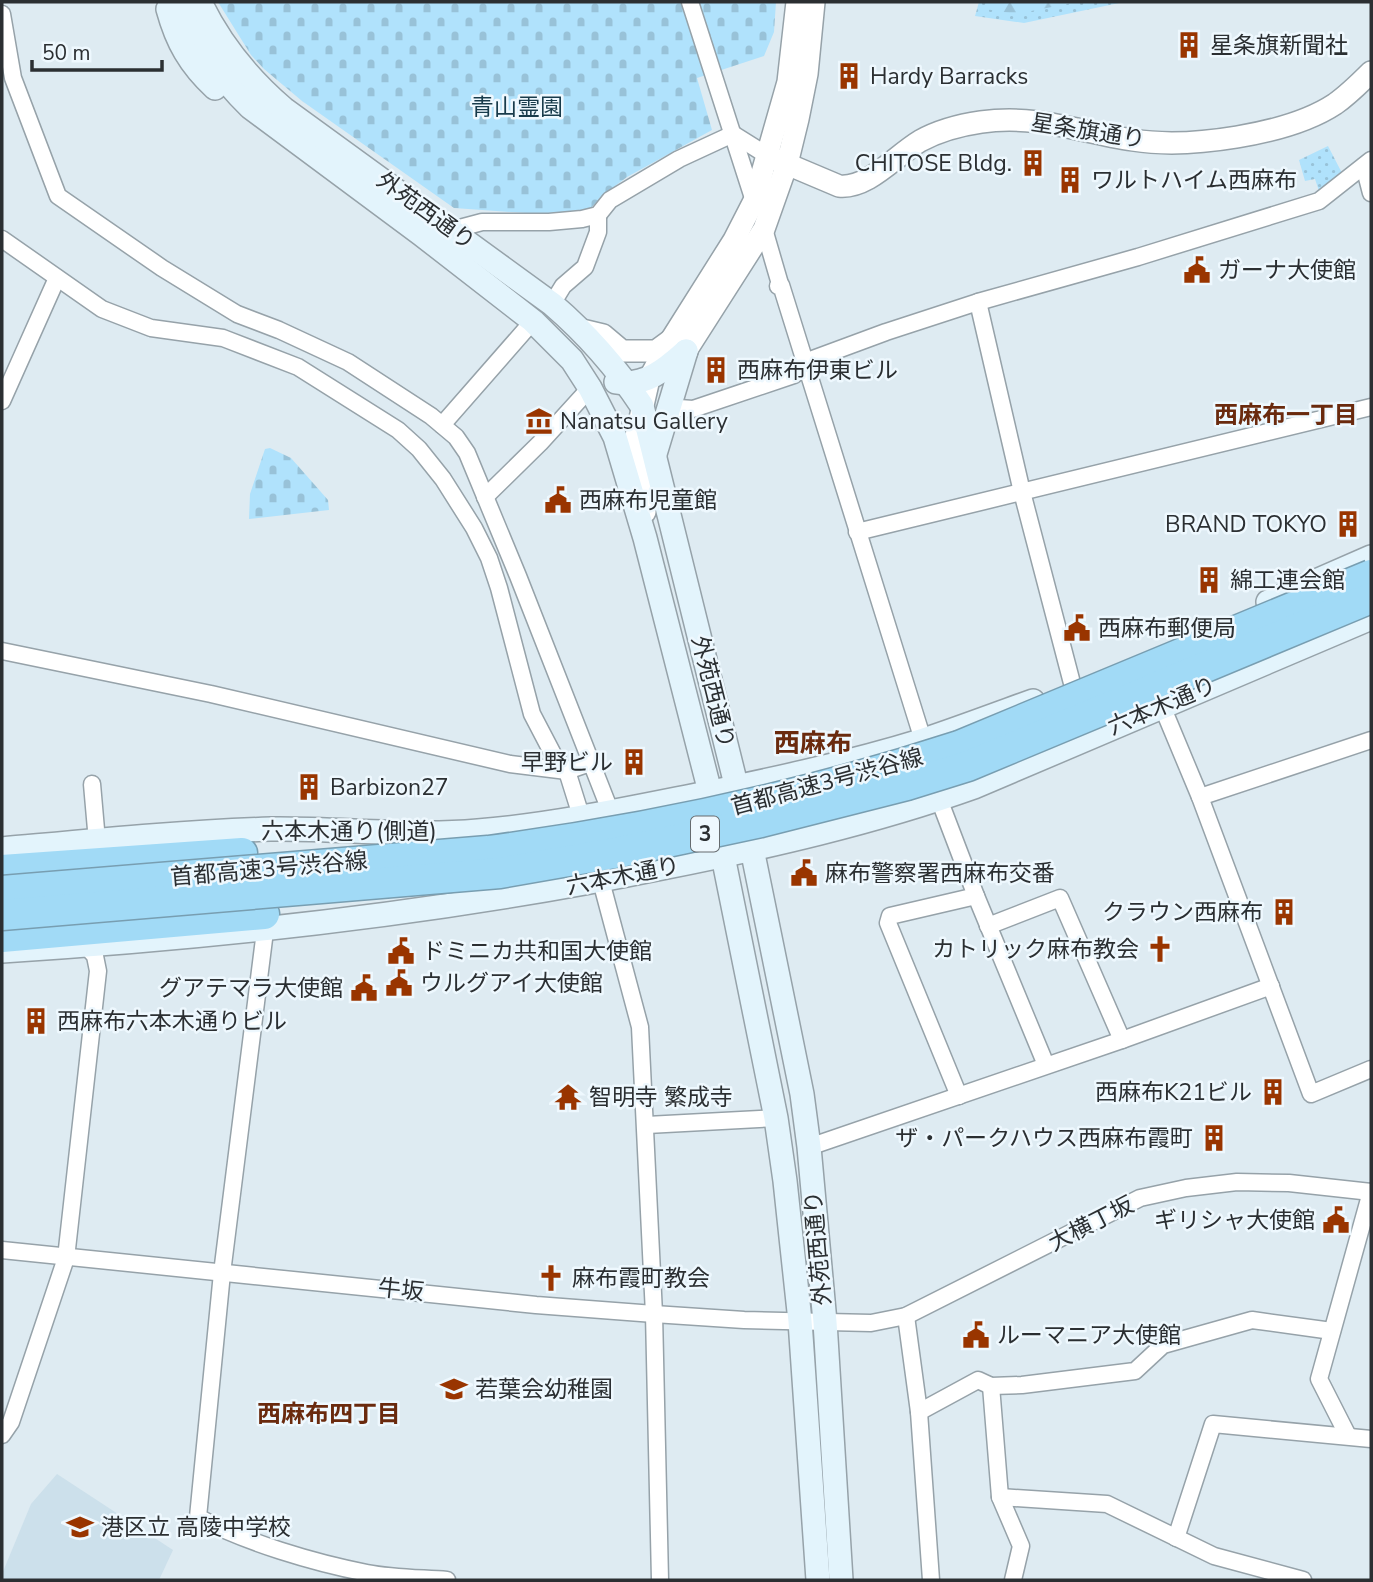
<svg xmlns="http://www.w3.org/2000/svg" width="1373" height="1582" font-family="'Nunito Sans','Noto Sans JP',sans-serif">
<defs>
<pattern id="grass-dots" width="8" height="8" patternUnits="userSpaceOnUse" patternTransform="scale(1.75)"><rect width="8" height="8" fill="#b0e2fc"/><path d="M2 2h.1M6 6h.1" fill="none" stroke="#98c2d8" stroke-width="1.8" stroke-linecap="round"/></pattern>
<pattern id="forest-firs" width="22" height="20" patternUnits="userSpaceOnUse" patternTransform="scale(1.75)"><rect width="22" height="20" fill="#b0e2fc"/><path d="M5 1l3.5 6h-7zM16 11l3.5 6h-7z" fill="#98c2d8"/></pattern>
<pattern id="cemetery-stones" width="16" height="16" patternUnits="userSpaceOnUse" patternTransform="scale(1.75)"><rect width="16" height="16" fill="#b0e2fc"/><path d="M2 7V4a2 2 0 0 1 4 0v3zM10 15v-3a2 2 0 0 1 4 0v3z" fill="#98c2d8"/></pattern>
</defs>
<rect width="100%" height="100%" fill="#deebf2"/>
<path fill="#cce0eb" d="M 57,1474 L 173,1550 L 159,1580 L 2,1580 L 2,1574 L 31,1504 Z"/>
<g fill="url(#grass-dots)">
<path d="M 979,2 L 1124,2 L 1024,23 L 975,16 Z"/>
<path d="M 1328,146 L 1342,173 L 1320,194 L 1315,179 L 1305,181 L 1299,160 Z"/>
</g>
<path fill="url(#forest-firs)" d="M 987,2 L 1077,2 L 1016,14 L 985,9 Z"/>
<g fill="url(#cemetery-stones)">
<path d="M 218,2 L 776,2 L 774,32 L 764,56 L 697,78 L 712,130 L 627,177 L 603,195 L 590,209 L 555,215 L 454,208 L 302,101 L 264,69 L 251,55 Z"/>
<path d="M 270,448 L 291,458 L 328,500 L 329,510 L 249,519 L 250,494 L 265,449 Z"/>
</g>
<g fill="none" stroke-linecap="round" stroke-linejoin="round">
<defs>
<g id="minor">
<path d="M 690,2 L 754,201"/>
<path d="M 2,14 L 13,78 L 58,196 L 162,268 L 237,314 L 279,330 L 348,362 L 431,416 L 456,437 L 467,453 L 518,576 L 611,813"/>
<path d="M 733,134 L 768,156"/>
<path d="M 1364,166 L 1371,193"/>
<path d="M 764,229 L 780,284 L 778,286 L 781,285 L 923,740"/>
<path d="M 452,230 L 482,222 L 549,222 L 582,219 L 598,215 L 610,200 L 679,159 L 733,134"/>
<path d="M 2,239 L 102,309 L 151,328 L 223,338 L 298,367 L 398,430 L 419,449 L 443,479 L 474,528 L 489,558 L 499,588 L 532,714 L 555,758 L 567,771 L 582,819"/>
<path d="M 978,302 L 1022,492 L 1073,687"/>
<path d="M 552,304 L 563,286 L 585,267 L 598,232 L 598,215"/>
<path d="M 2,401 L 57,278"/>
<path d="M 668,420 L 672,410 L 679,408 L 693,409 L 794,375 L 813,359 L 886,332 L 978,302 L 1138,257 L 1319,201 L 1371,160"/>
<path d="M 442,425 L 533,321"/>
<path d="M 485,497 L 540,443 L 590,388"/>
<path d="M 857,532 L 1371,407"/>
<path d="M 2,651 L 211,694 L 510,764 L 567,771 L 590,763"/>
<path d="M 1162,706 L 1200,797 L 1311,1094 L 1371,1069"/>
<path d="M 92,784 L 97,841"/>
<path d="M 1200,797 L 1371,740"/>
<path d="M 939,799 L 976,896 L 1046,1065"/>
<path d="M 601,881 L 640,1027 L 654,1314 L 660,1580"/>
<path d="M 988,926 L 1060,898 L 1122,1040"/>
<path d="M 265,931 L 222,1273 L 198,1517 C 244,1542 315,1563 367,1573 C 393,1578 421,1578 447,1580"/>
<path d="M 959,1096 L 888,923 L 890,916 L 976,896"/>
<path d="M 647,1125 L 776,1118"/>
<path d="M 809,1147 L 1122,1040 L 1271,986"/>
<path d="M 2,1250 L 536,1305 L 654,1314 L 744,1320 L 871,1323 L 906,1316 L 1140,1198 L 1186,1188 L 1237,1182 L 1289,1183 L 1371,1192"/>
<path d="M 906,1316 L 919,1412 L 931,1580"/>
<path d="M 991,1386 L 1000,1497 L 1021,1546 L 1013,1580"/>
<path d="M 919,1412 L 978,1380 L 991,1386 L 1022,1385 L 1135,1371 L 1163,1345 L 1252,1320 L 1332,1331"/>
<path d="M 2,1435 L 11,1422 L 66,1258 L 98,971 L 95,956 L 86,946"/>
<path d="M 1348,1436 L 1319,1379 L 1371,1192"/>
<path d="M 1000,1497 L 1107,1504 L 1214,1556 L 1303,1580"/>
<path d="M 1176,1538 L 1213,1424 L 1371,1439"/>
</g>
<g id="tertiary">
<path d="M 768,156 L 839,186 C 868,189 895,156 920,141 C 938,131 960,125 981,122 C 1037,114 1079,132 1133,140 C 1188,149 1288,135 1335,104 C 1348,95 1360,83 1371,72"/>
<path d="M 582,330 L 603,335 L 622,351 L 656,351 L 671,340"/>
<path d="M 686,351 L 764,229 L 787,164 L 798,119 L 807,74 L 814,2"/>
<path d="M 645,512 L 636,436 L 649,379 L 664,351 L 734,240 L 754,201 L 788,82 L 797,2"/>
</g>
<g id="secondary">
<path d="M 176,2 C 196,41 218,76 250,107 L 421,234 L 533,321 L 572,360 L 590,388 L 615,437 L 645,538 L 710,792 L 776,1118 L 785,1181 L 800,1321 L 818,1580"/>
<path d="M 200,2 C 220,44 249,79 284,109 L 552,304 C 587,334 616,367 642,406 L 752,849 L 802,1094 L 809,1147 L 825,1322 L 841,1580"/>
<path d="M 168,9 C 177,42 190,65 215,88"/>
<path d="M 616,382 C 645,387 666,369 686,351"/>
<path d="M 655,454 L 686,351"/>
<path d="M 1268,602 L 1371,557"/>
<path d="M 2,849 C 91,841 181,832 271,829 C 340,828 409,837 478,831 C 549,825 617,811 687,797 C 766,781 846,764 924,740 C 960,728 997,714 1033,701"/>
<path d="M 2,951 C 225,937 443,913 662,868 C 767,847 873,823 974,787 L 1371,618"/>
</g>
<g id="motorway">
<path d="M 2,870 L 242,853"/>
<path d="M 2,937 L 264,914"/>
</g>
</defs>
<use href="#minor" stroke="#96a2a9" stroke-width="19"/>
<use href="#tertiary" stroke="#96a2a9" stroke-width="24"/>
<use href="#secondary" stroke="#96a2a9" stroke-width="26"/>
<use href="#motorway" stroke="#789eb1" stroke-width="33"/>
<use href="#minor" stroke="#fff" stroke-width="16"/>
<use href="#tertiary" stroke="#fff" stroke-width="21"/>
<use href="#secondary" stroke="#e3f4fc" stroke-width="23"/>
<use href="#motorway" stroke="#a1daf6" stroke-width="30"/>
<defs>
<g id="motorway-bridge">
<path d="M 2,891 L 488,851 C 648,830 806,796 959,746 L 1371,575"/>
<path d="M 2,915 L 500,873 L 620,852 L 761,822 L 907,785 L 968,766 L 1371,598"/>
</g>
</defs>
<use href="#motorway-bridge" stroke="#789eb1" stroke-width="33" stroke-linecap="butt"/>
<use href="#motorway-bridge" stroke="#a1daf6" stroke-width="30"/>
</g>
<defs>
<symbol id="building-bare" viewBox="-9 -9 18 18"><path d="M-4-6H4V6H1V3H-1V6H-4ZM-2.5-4.3h1.7v1.8h-1.7ZM.8-4.3h1.7v1.8H.8ZM-2.5-1h1.7V.8h-1.7ZM.8-1h1.7V.8H.8Z" fill="#993500" stroke="#eef8fe" stroke-width="2.5" paint-order="stroke"/></symbol>
<symbol id="civic-bare" viewBox="-9 -9 18 18"><path d="M-.6-6.5H3V-4.5H.6V-3L4-1V1h2V6H-6V1h2V-1L-.6-3ZM-1.2 2.5V6h2.4V2.5Z" fill="#993500" stroke="#eef8fe" stroke-width="2.5" paint-order="stroke"/></symbol>
<symbol id="museum-bare" viewBox="-9 -9 18 18"><path d="M0-6L6-3V-2H-6V-3ZM-5-1h2V3h-2ZM-1-1h2V3h-2ZM3-1h2V3H3ZM-6 4H6V6H-6Z" fill="#993500" stroke="#eef8fe" stroke-width="2.5" paint-order="stroke"/></symbol>
<symbol id="church-bare" viewBox="-9 -9 18 18"><path d="M-1.2-6h2.4v3.5h3.3v2.4h-3.3V6h-2.4V-.1h-3.3v-2.4h3.3Z" fill="#993500" stroke="#eef8fe" stroke-width="2.5" paint-order="stroke"/></symbol>
<symbol id="temple-bare" viewBox="-9 -9 18 18"><path d="M0-6L5-2H3V0L6.5 2.5H4V6H1.5V3h-3V6H-4V2.5H-6.5L-3 0V-2H-5Z" fill="#993500" stroke="#eef8fe" stroke-width="2.5" paint-order="stroke"/></symbol>
<symbol id="school-bare" viewBox="-9 -9 18 18"><path d="M0-5L7-2L0 1L-7-2ZM-4 1L0 2.5L4 1V4Q0 6-4 4Z" fill="#993500" stroke="#eef8fe" stroke-width="2.5" paint-order="stroke"/></symbol>
</defs>
<g fill-rule="evenodd">
<use href="#building-bare" x="1170" y="26" width="38" height="38"/>
<use href="#building-bare" x="830" y="57" width="38" height="38"/>
<use href="#building-bare" x="1014" y="144" width="38" height="38"/>
<use href="#building-bare" x="1051" y="161" width="38" height="38"/>
<use href="#civic-bare" x="1178" y="251" width="38" height="38"/>
<use href="#building-bare" x="697" y="351" width="38" height="38"/>
<use href="#museum-bare" x="520" y="402" width="38" height="38"/>
<use href="#civic-bare" x="539" y="481" width="38" height="38"/>
<use href="#building-bare" x="1329" y="505" width="38" height="38"/>
<use href="#building-bare" x="1190" y="561" width="38" height="38"/>
<use href="#civic-bare" x="1058" y="609" width="38" height="38"/>
<use href="#building-bare" x="615" y="743" width="38" height="38"/>
<use href="#building-bare" x="290" y="768" width="38" height="38"/>
<use href="#civic-bare" x="785" y="854" width="38" height="38"/>
<use href="#building-bare" x="1265" y="893" width="38" height="38"/>
<use href="#church-bare" x="1141" y="930" width="38" height="38"/>
<use href="#civic-bare" x="382" y="932" width="38" height="38"/>
<use href="#civic-bare" x="380" y="964" width="38" height="38"/>
<use href="#civic-bare" x="345" y="969" width="38" height="38"/>
<use href="#building-bare" x="17" y="1002" width="38" height="38"/>
<use href="#building-bare" x="1254" y="1073" width="38" height="38"/>
<use href="#temple-bare" x="549" y="1078" width="38" height="38"/>
<use href="#building-bare" x="1195" y="1119" width="38" height="38"/>
<use href="#civic-bare" x="1317" y="1201" width="38" height="38"/>
<use href="#church-bare" x="532" y="1259" width="38" height="38"/>
<use href="#civic-bare" x="957" y="1316" width="38" height="38"/>
<use href="#school-bare" x="435" y="1370" width="38" height="38"/>
<use href="#school-bare" x="61" y="1508" width="38" height="38"/>
</g>
<g text-anchor="middle" dominant-baseline="central" stroke-width="5" stroke-linejoin="round" paint-order="stroke">
<rect fill="#eef8fe" stroke="#666b6f" stroke-width="2" x="691" y="816.5" width="28" height="35" rx="5"/>
<g font-size="21" font-weight="bold" fill="#2b2f32">
<text x="705" y="834">3</text>
</g>
<g font-size="23" fill="#2b2f32" stroke="#eef8fe" text-anchor="start">
<text x="1210" y="45">星条旗新聞社</text>
<text x="870" y="76">Hardy Barracks</text>
<text x="1012" y="163" text-anchor="end">CHITOSE Bldg.</text>
<text x="1091" y="180">ワルトハイム西麻布</text>
<text x="1218" y="270">ガーナ大使館</text>
<text x="737" y="370">西麻布伊東ビル</text>
<text x="560" y="421">Nanatsu Gallery</text>
<text x="579" y="500">西麻布児童館</text>
<text x="1327" y="524" text-anchor="end">BRAND TOKYO</text>
<text x="1230" y="580">綿工連会館</text>
<text x="1098" y="628">西麻布郵便局</text>
<text x="613" y="762" text-anchor="end">早野ビル</text>
<text x="330" y="787">Barbizon27</text>
<text x="825" y="873">麻布警察署西麻布交番</text>
<text x="1263" y="912" text-anchor="end">クラウン西麻布</text>
<text x="1139" y="949" text-anchor="end">カトリック麻布教会</text>
<text x="422" y="951">ドミニカ共和国大使館</text>
<text x="420" y="983">ウルグアイ大使館</text>
<text x="343" y="988" text-anchor="end">グアテマラ大使館</text>
<text x="57" y="1021">西麻布六本木通りビル</text>
<text x="1252" y="1092" text-anchor="end">西麻布K21ビル</text>
<text x="589" y="1097">智明寺 繁成寺</text>
<text x="1193" y="1138" text-anchor="end">ザ・パークハウス西麻布霞町</text>
<text x="1315" y="1220" text-anchor="end">ギリシャ大使館</text>
<text x="572" y="1278">麻布霞町教会</text>
<text x="997" y="1335">ルーマニア大使館</text>
<text x="475" y="1389">若葉会幼稚園</text>
<text x="101" y="1527">港区立 高陵中学校</text>
</g>
<g font-size="23" fill="#183b4b" stroke="#eef8fe">
<text x="517" y="107">青山霊園</text>
</g>
<g font-size="23" fill="#2b2f32" stroke="#eef8fe">
<text transform="translate(1088 131) rotate(9)">星条旗通り</text>
<text transform="translate(426 211) rotate(36)">外苑西通り</text>
<text transform="translate(713 692) rotate(76)">外苑西通り</text>
<text transform="translate(1162 706) rotate(-23)">六本木通り</text>
<text transform="translate(827 782) rotate(-15)">首都高速3号渋谷線</text>
<text x="349" y="831">六本木通り(側道)</text>
<text transform="translate(269 869) rotate(-5)">首都高速3号渋谷線</text>
<text transform="translate(623 876) rotate(-11)">六本木通り</text>
<text transform="translate(1091 1224) rotate(-27)">大横丁坂</text>
<text transform="translate(818 1248) rotate(-95)">外苑西通り</text>
<text transform="translate(401 1290) rotate(6)">牛坂</text>
</g>
<g font-size="24" font-weight="bold" fill="#6a2a0e" stroke="#eef8fe">
<text x="1286" y="415">西麻布一丁目</text>
<text x="329" y="1414">西麻布四丁目</text>
</g>
<g font-size="26" font-weight="bold" fill="#6a2a0e" stroke="#eef8fe">
<text x="813" y="743">西麻布</text>
</g>
</g>
<rect width="1373" height="1582" fill="none" stroke="#2b2f32" stroke-width="7"/>
<path d="M32 60v10h130v-10" fill="none" stroke="#2b2f32" stroke-width="3.5"/>
<text x="42" y="60" font-size="21" fill="#2b2f32" stroke="#eef8fe" stroke-width="5" paint-order="stroke">50 m</text>
</svg>
